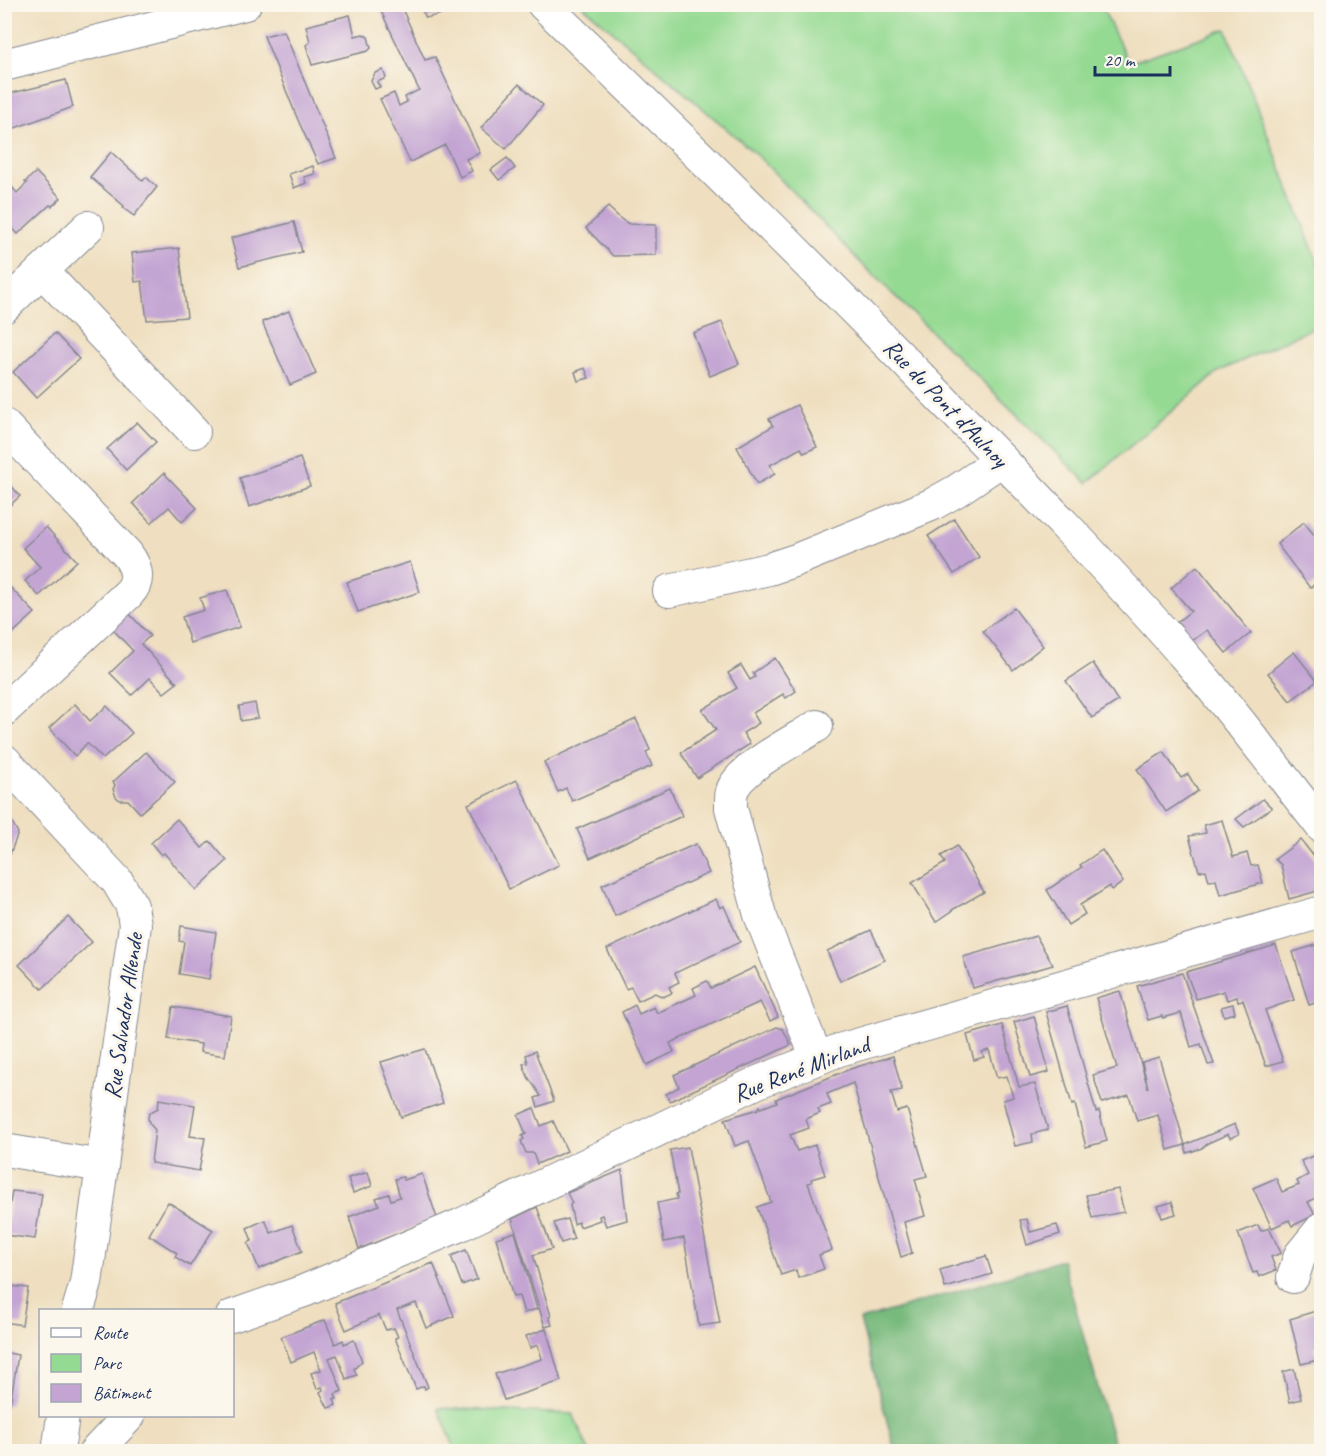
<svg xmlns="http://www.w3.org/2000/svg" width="1326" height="1456" font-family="Caveat,sans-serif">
<rect width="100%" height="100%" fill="#fbf7ec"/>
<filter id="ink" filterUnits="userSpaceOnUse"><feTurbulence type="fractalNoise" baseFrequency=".0167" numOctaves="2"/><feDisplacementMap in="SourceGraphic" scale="12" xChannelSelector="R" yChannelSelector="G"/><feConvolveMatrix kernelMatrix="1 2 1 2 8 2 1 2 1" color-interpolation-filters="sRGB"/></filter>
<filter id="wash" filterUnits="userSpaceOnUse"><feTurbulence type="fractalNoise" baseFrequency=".008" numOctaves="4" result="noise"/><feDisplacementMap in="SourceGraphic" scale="24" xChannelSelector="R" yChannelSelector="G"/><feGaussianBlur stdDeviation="1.35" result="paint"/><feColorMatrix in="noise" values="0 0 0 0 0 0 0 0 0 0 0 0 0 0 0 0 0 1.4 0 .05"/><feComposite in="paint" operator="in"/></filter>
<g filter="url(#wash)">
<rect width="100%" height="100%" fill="#efdfc0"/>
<g fill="#95da93" stroke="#588478" stroke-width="1.5">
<path d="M 582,5 L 1101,5 L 1129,63 L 1226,29 L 1321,271 L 1321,324 L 1218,372 L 1087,483 L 861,263 L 757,155 Z"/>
<path d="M 438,1408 L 573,1414 L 589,1451 L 456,1451 Z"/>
</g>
<path fill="#78ba7d" stroke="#4a746e" stroke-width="1.5" d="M 1062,1260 L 1116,1451 L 895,1451 L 860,1320 Z"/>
<g id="blocks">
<g fill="#c3a4d3">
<path d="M 390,4 L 400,4 L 425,60 L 435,57 L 480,153 L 466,159 L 472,171 L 460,177 L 445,145 L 410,162 L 380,99 L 394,93 L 399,106 L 407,102 L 405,97 L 419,90 L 379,7 Z"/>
<path d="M 419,4 L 460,4 L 462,9 L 426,18 Z"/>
<path d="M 350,15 L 355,36 L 363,34 L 368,37 L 371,48 L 368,51 L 312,65 L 306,45 L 310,42 L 306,26 Z"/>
<path d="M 284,31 L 327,136 L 336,158 L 318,164 L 298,120 L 264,36 Z"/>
<path d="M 383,70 L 386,78 L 377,82 L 380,87 L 375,89 L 371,81 L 375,73 Z"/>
<path d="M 66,80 L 73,107 L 4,132 L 4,95 Z"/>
<path d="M 519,84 L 543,105 L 506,149 L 481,128 Z"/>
<path d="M 111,152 L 143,181 L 146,177 L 157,187 L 134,216 L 123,208 L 124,206 L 90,177 Z"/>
<path d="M 507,158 L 515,168 L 499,180 L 491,170 Z"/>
<path d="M 313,166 L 315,174 L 304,177 L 306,183 L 294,188 L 289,174 Z"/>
<path d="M 36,172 L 61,198 L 52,206 L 50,205 L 18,234 L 4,219 L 4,187 L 12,187 L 17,193 L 27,183 L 25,182 Z"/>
<path d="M 608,207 L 622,220 L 629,224 L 656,225 L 656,255 L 613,256 L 586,228 Z"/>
<path d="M 294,222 L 302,252 L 239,267 L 231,238 Z"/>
<path d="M 179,248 L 187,317 L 147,320 L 142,281 L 135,282 L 132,253 Z"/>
<path d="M 289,311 L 316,374 L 290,385 L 262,322 Z"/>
<path d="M 722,322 L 739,364 L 710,376 L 693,333 Z"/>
<path d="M 55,333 L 79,359 L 36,398 L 13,372 Z"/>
<path d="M 585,368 L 589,378 L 578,381 L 575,372 Z"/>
<path d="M 797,405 L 817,447 L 804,453 L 801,448 L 770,465 L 775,474 L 757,484 L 737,447 L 773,426 L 769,419 Z"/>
<path d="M 137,422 L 156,442 L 126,470 L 107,449 Z"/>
<path d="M 300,458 L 310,486 L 249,507 L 240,478 Z"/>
<path d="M 164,473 L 197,508 L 182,522 L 169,507 L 151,523 L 133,503 Z"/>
<path d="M 9,483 L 20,496 L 4,511 L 4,487 Z"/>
<path d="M 954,519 L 979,557 L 954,574 L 928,536 Z"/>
<path d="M 1304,522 L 1322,545 L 1322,559 L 1319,561 L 1322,565 L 1322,578 L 1310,588 L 1277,544 Z"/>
<path d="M 46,527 L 77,561 L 39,596 L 25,581 L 40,567 L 23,548 Z"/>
<path d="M 410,562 L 420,592 L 358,612 L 347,582 Z"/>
<path d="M 1197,566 L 1251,633 L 1226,653 L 1207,630 L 1192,641 L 1177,622 L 1191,611 L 1171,588 Z"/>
<path d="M 9,586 L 35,613 L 4,641 L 4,591 Z"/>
<path d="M 227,590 L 240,627 L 190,643 L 182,617 L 204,610 L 200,598 Z"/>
<path d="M 1014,608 L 1043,646 L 1013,670 L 983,631 Z"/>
<path d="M 125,609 L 150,636 L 141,644 L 177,683 L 164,693 L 150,678 L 132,695 L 110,673 L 133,651 L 108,624 Z"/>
<path d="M 1294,652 L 1317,681 L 1290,701 L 1268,673 Z"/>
<path d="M 775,658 L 796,691 L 786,698 L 783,694 L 753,713 L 759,723 L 743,733 L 750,744 L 697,778 L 681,753 L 716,730 L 702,710 L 737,688 L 728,673 L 741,665 L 750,680 L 755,677 L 753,673 Z"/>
<path d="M 1093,663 L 1118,701 L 1092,718 L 1066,681 Z"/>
<path d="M 255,703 L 258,718 L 241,721 L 239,706 Z"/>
<path d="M 75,704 L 90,721 L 107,706 L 132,733 L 103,759 L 87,743 L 75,756 L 49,728 Z"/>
<path d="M 636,719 L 650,750 L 646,752 L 652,766 L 572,801 L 566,788 L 558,792 L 544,762 Z"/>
<path d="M 146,752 L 175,782 L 140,813 L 128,800 L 120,800 L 116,797 L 113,789 L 115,785 L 113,782 Z"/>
<path d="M 1164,752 L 1181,778 L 1188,774 L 1198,791 L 1166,812 L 1137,769 Z"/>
<path d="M 517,780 L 559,865 L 509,889 L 468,804 Z"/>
<path d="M 670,788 L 682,816 L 590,858 L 577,829 Z"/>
<path d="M 1263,799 L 1272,808 L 1244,827 L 1236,819 Z"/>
<path d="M 4,807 L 18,833 L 5,867 L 4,867 Z"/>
<path d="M 177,819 L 202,848 L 210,841 L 227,861 L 196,890 L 164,853 L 161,855 L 151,843 Z"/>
<path d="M 1222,820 L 1233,857 L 1247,853 L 1251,866 L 1258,865 L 1263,883 L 1220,895 L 1216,880 L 1209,881 L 1206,870 L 1199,871 L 1189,836 L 1206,833 L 1204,825 Z"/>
<path d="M 1301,840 L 1322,867 L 1322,880 L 1318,891 L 1289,899 L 1281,865 L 1275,859 Z"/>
<path d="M 696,844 L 709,873 L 615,916 L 602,885 Z"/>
<path d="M 957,846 L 984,892 L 952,910 L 952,911 L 936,922 L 912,883 L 945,863 L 941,856 Z"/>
<path d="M 1102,850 L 1123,882 L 1112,890 L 1110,886 L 1080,905 L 1085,914 L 1068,925 L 1047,890 L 1082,867 L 1080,865 Z"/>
<path d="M 716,899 L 720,908 L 724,906 L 740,942 L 675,973 L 679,982 L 669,987 L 672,993 L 663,997 L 655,993 L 638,1001 L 631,987 L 626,989 L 607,949 Z"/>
<path d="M 68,917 L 92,942 L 42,989 L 19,965 Z"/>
<path d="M 181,926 L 216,932 L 209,979 L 179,974 L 184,942 L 179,941 Z"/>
<path d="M 871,930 L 885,960 L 840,981 L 827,951 Z"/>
<path d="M 1036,936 L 1053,965 L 973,988 L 963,957 Z"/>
<path d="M 1319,944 L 1322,952 L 1322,1001 L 1309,1005 L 1293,952 Z"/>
<path d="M 1276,945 L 1294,1000 L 1265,1010 L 1283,1061 L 1266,1066 L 1243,1000 L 1238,1001 L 1237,997 L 1227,1000 L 1224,991 L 1196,999 L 1186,972 Z"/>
<path d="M 755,967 L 778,1017 L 770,1021 L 760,1002 L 670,1043 L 674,1052 L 647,1065 L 622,1012 L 635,1005 L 639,1014 L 654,1007 L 657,1013 L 696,995 L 693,988 L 707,981 L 711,988 Z"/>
<path d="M 1182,973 L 1214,1064 L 1208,1065 L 1201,1044 L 1191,1047 L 1181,1013 L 1163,1018 L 1162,1016 L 1148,1020 L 1137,986 Z"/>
<path d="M 1120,991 L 1148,1088 L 1142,1062 L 1159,1057 L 1185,1145 L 1235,1124 L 1239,1134 L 1230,1138 L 1228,1134 L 1208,1143 L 1202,1148 L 1187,1153 L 1185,1145 L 1168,1150 L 1158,1115 L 1137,1121 L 1129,1095 L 1102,1103 L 1093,1075 L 1117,1068 L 1096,998 Z"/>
<path d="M 1233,1004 L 1235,1013 L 1224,1016 L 1221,1007 Z"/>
<path d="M 1067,1006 L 1096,1112 L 1099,1111 L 1107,1141 L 1086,1147 L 1075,1104 L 1072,1105 L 1046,1012 Z"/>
<path d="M 173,1007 L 231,1016 L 225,1056 L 200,1052 L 201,1044 L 168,1039 Z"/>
<path d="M 1034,1016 L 1049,1072 L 1030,1077 L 1014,1022 Z"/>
<path d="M 1002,1025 L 1019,1087 L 1035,1084 L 1048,1130 L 1032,1134 L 1033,1142 L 1015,1146 L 1003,1100 L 1013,1097 L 1007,1076 L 997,1078 L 989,1050 L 982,1052 L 984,1057 L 974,1060 L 967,1035 Z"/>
<path d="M 777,1027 L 783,1029 L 791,1045 L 670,1101 L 666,1094 L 679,1087 L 674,1075 Z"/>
<path d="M 425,1049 L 443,1103 L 401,1117 L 381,1062 Z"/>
<path d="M 535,1051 L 554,1101 L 538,1107 L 535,1098 L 541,1096 L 528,1077 L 523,1064 L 528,1063 L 526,1055 Z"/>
<path d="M 893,1056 L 902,1090 L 891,1092 L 897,1112 L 907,1109 L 927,1176 L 915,1179 L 925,1216 L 904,1222 L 912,1253 L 901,1257 L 853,1083 L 827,1094 L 831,1104 L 818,1109 L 820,1113 L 806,1119 L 809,1128 L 790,1135 L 797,1151 L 815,1145 L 825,1175 L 811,1179 L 812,1182 L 808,1183 L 832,1250 L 819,1255 L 824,1269 L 798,1278 L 796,1270 L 781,1275 L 757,1207 L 771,1202 L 749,1141 L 735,1146 L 725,1119 L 758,1109 L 760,1106 L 761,1108 L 777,1102 L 776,1099 L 850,1069 Z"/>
<path d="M 159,1099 L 195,1105 L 190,1136 L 205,1138 L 199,1171 L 151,1163 L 155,1130 L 149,1123 L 148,1118 L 149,1113 L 158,1108 Z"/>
<path d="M 534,1108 L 541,1126 L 553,1121 L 567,1151 L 537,1164 L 533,1153 L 526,1153 L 521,1141 L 524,1139 L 522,1136 L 526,1134 L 518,1115 Z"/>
<path d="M 688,1147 L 720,1323 L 699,1326 L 684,1238 L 664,1242 L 657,1203 L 677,1199 L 676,1194 L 678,1194 L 670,1150 Z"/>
<path d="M 1322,1152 L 1322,1203 L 1318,1197 L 1308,1202 L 1315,1215 L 1292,1226 L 1289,1220 L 1272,1228 L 1253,1188 L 1276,1178 L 1282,1192 L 1299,1185 L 1297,1181 L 1308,1175 L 1301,1161 Z"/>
<path d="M 622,1170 L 624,1188 L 623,1188 L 627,1220 L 606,1226 L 602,1215 L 599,1216 L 600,1220 L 580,1227 L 578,1222 L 574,1224 L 570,1205 L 572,1203 L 567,1193 Z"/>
<path d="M 368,1172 L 372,1186 L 353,1193 L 348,1178 Z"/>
<path d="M 422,1174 L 437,1218 L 359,1249 L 349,1217 L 379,1205 L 376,1198 L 389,1194 L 391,1200 L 400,1197 L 395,1179 L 403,1177 L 404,1180 Z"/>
<path d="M 1118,1189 L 1124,1212 L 1092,1218 L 1086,1195 Z"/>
<path d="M 12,1191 L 42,1194 L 35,1239 L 5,1235 Z"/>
<path d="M 168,1202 L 213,1230 L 190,1266 L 175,1257 L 177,1253 L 149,1235 Z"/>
<path d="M 1172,1202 L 1176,1214 L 1162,1218 L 1158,1206 Z"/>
<path d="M 537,1207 L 552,1249 L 533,1255 L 551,1316 L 549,1317 L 552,1325 L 545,1327 L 512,1219 Z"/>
<path d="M 567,1219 L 574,1239 L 561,1243 L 554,1223 Z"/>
<path d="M 1027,1219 L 1030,1232 L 1057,1225 L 1060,1234 L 1027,1245 L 1020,1220 Z"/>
<path d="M 265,1220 L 271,1233 L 292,1225 L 302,1251 L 259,1269 L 248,1243 L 252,1241 L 247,1228 Z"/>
<path d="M 1258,1225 L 1261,1231 L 1269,1228 L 1281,1253 L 1271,1257 L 1276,1270 L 1259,1277 L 1257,1272 L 1253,1273 L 1238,1233 Z"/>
<path d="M 515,1232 L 537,1309 L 524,1313 L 519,1296 L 513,1297 L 496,1238 Z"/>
<path d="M 466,1250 L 477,1279 L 462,1285 L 451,1256 Z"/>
<path d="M 986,1256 L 992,1274 L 945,1288 L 940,1270 Z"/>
<path d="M 433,1263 L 454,1316 L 426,1328 L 416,1303 L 397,1310 L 428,1387 L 425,1389 L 424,1386 L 416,1389 L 395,1338 L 398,1337 L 394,1328 L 386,1330 L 379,1315 L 346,1330 L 335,1303 Z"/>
<path d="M 4,1285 L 28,1288 L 22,1325 L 4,1322 Z"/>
<path d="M 1322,1309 L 1322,1344 L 1315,1347 L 1318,1360 L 1301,1364 L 1290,1319 Z"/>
<path d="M 325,1320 L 335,1344 L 343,1340 L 344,1344 L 354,1340 L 362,1361 L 354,1369 L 357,1375 L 346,1379 L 337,1355 L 329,1358 L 342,1391 L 335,1394 L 337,1399 L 334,1399 L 336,1405 L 328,1408 L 320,1392 L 323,1390 L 322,1387 L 317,1389 L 311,1373 L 321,1370 L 314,1352 L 291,1362 L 281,1337 Z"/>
<path d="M 546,1329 L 561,1381 L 504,1400 L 495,1374 L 542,1359 L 538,1345 L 530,1348 L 526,1336 Z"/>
<path d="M 4,1352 L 18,1355 L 10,1405 L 4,1404 Z"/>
<path d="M 1294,1369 L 1301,1399 L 1290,1402 L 1283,1372 Z"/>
</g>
</g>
</g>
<g filter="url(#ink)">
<use href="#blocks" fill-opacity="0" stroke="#85878f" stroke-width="1.5"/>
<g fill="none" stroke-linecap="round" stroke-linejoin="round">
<defs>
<g id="minor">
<path d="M 543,4 C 676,132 807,261 936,393 C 1023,481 1109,569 1190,662 C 1236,715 1278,771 1322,827"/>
<path d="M 4,65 L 245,4"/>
<path d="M 42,271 L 194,432"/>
<path d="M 4,307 L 88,227"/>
<path d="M 4,425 L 127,554 C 136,566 141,580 129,593 L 4,710"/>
<path d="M 669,591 L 769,569 L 796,560 L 931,505 L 956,491 L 1002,460"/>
<path d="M 817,726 C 795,740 748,764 735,785 C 730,792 731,800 731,808 L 760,915 L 817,1059"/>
<path d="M 4,760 L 117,881 L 132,906 L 135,925 L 86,1283 L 78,1310"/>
<path d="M 4,1150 L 102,1166"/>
<path d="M 1293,1277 L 1300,1255 L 1322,1228"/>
<path d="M 232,1316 L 304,1291 L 460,1225 L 758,1082 L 839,1050 L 1322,912"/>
<path d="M 58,1452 L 63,1416"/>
<path d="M 95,1452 L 129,1416"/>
</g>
</defs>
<use href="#minor" stroke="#85878f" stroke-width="34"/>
<use href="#minor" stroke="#fff" stroke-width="32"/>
</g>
</g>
<g text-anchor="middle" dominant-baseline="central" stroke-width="6" stroke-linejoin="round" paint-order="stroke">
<g font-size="24" fill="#1b2f5e" stroke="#fbf7ec">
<text transform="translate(946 403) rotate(46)">Rue du Pont d'Aulnoy</text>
<text transform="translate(123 1016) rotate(-82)">Rue Salvador Allende</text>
<text transform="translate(801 1069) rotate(-21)">Rue René Mirland</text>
</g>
</g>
<rect width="1326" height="1456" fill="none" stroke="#fbf7ec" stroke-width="24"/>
<rect x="39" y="1309" width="195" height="108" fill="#fbf7ec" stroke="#a1a7b3" stroke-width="1.5"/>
<rect x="51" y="1328" width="30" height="9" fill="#ffffff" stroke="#a1a7b3" stroke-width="1.5"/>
<text x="93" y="1339" font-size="18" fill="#1b2f5e">Route</text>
<rect x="51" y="1354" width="30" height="18" fill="#95da93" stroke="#a1a7b3" stroke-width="1.5"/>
<text x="93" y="1369" font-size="18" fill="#1b2f5e">Parc</text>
<rect x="51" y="1384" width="30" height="18" fill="#c3a4d3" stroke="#a1a7b3" stroke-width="1.5"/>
<text x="93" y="1399" font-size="18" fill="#1b2f5e">Bâtiment</text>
<path d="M1095 66v9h75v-9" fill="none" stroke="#1b2f5e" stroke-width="3"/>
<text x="1104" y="66" font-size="18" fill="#1b2f5e" stroke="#fbf7ec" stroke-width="4.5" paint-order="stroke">20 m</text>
</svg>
